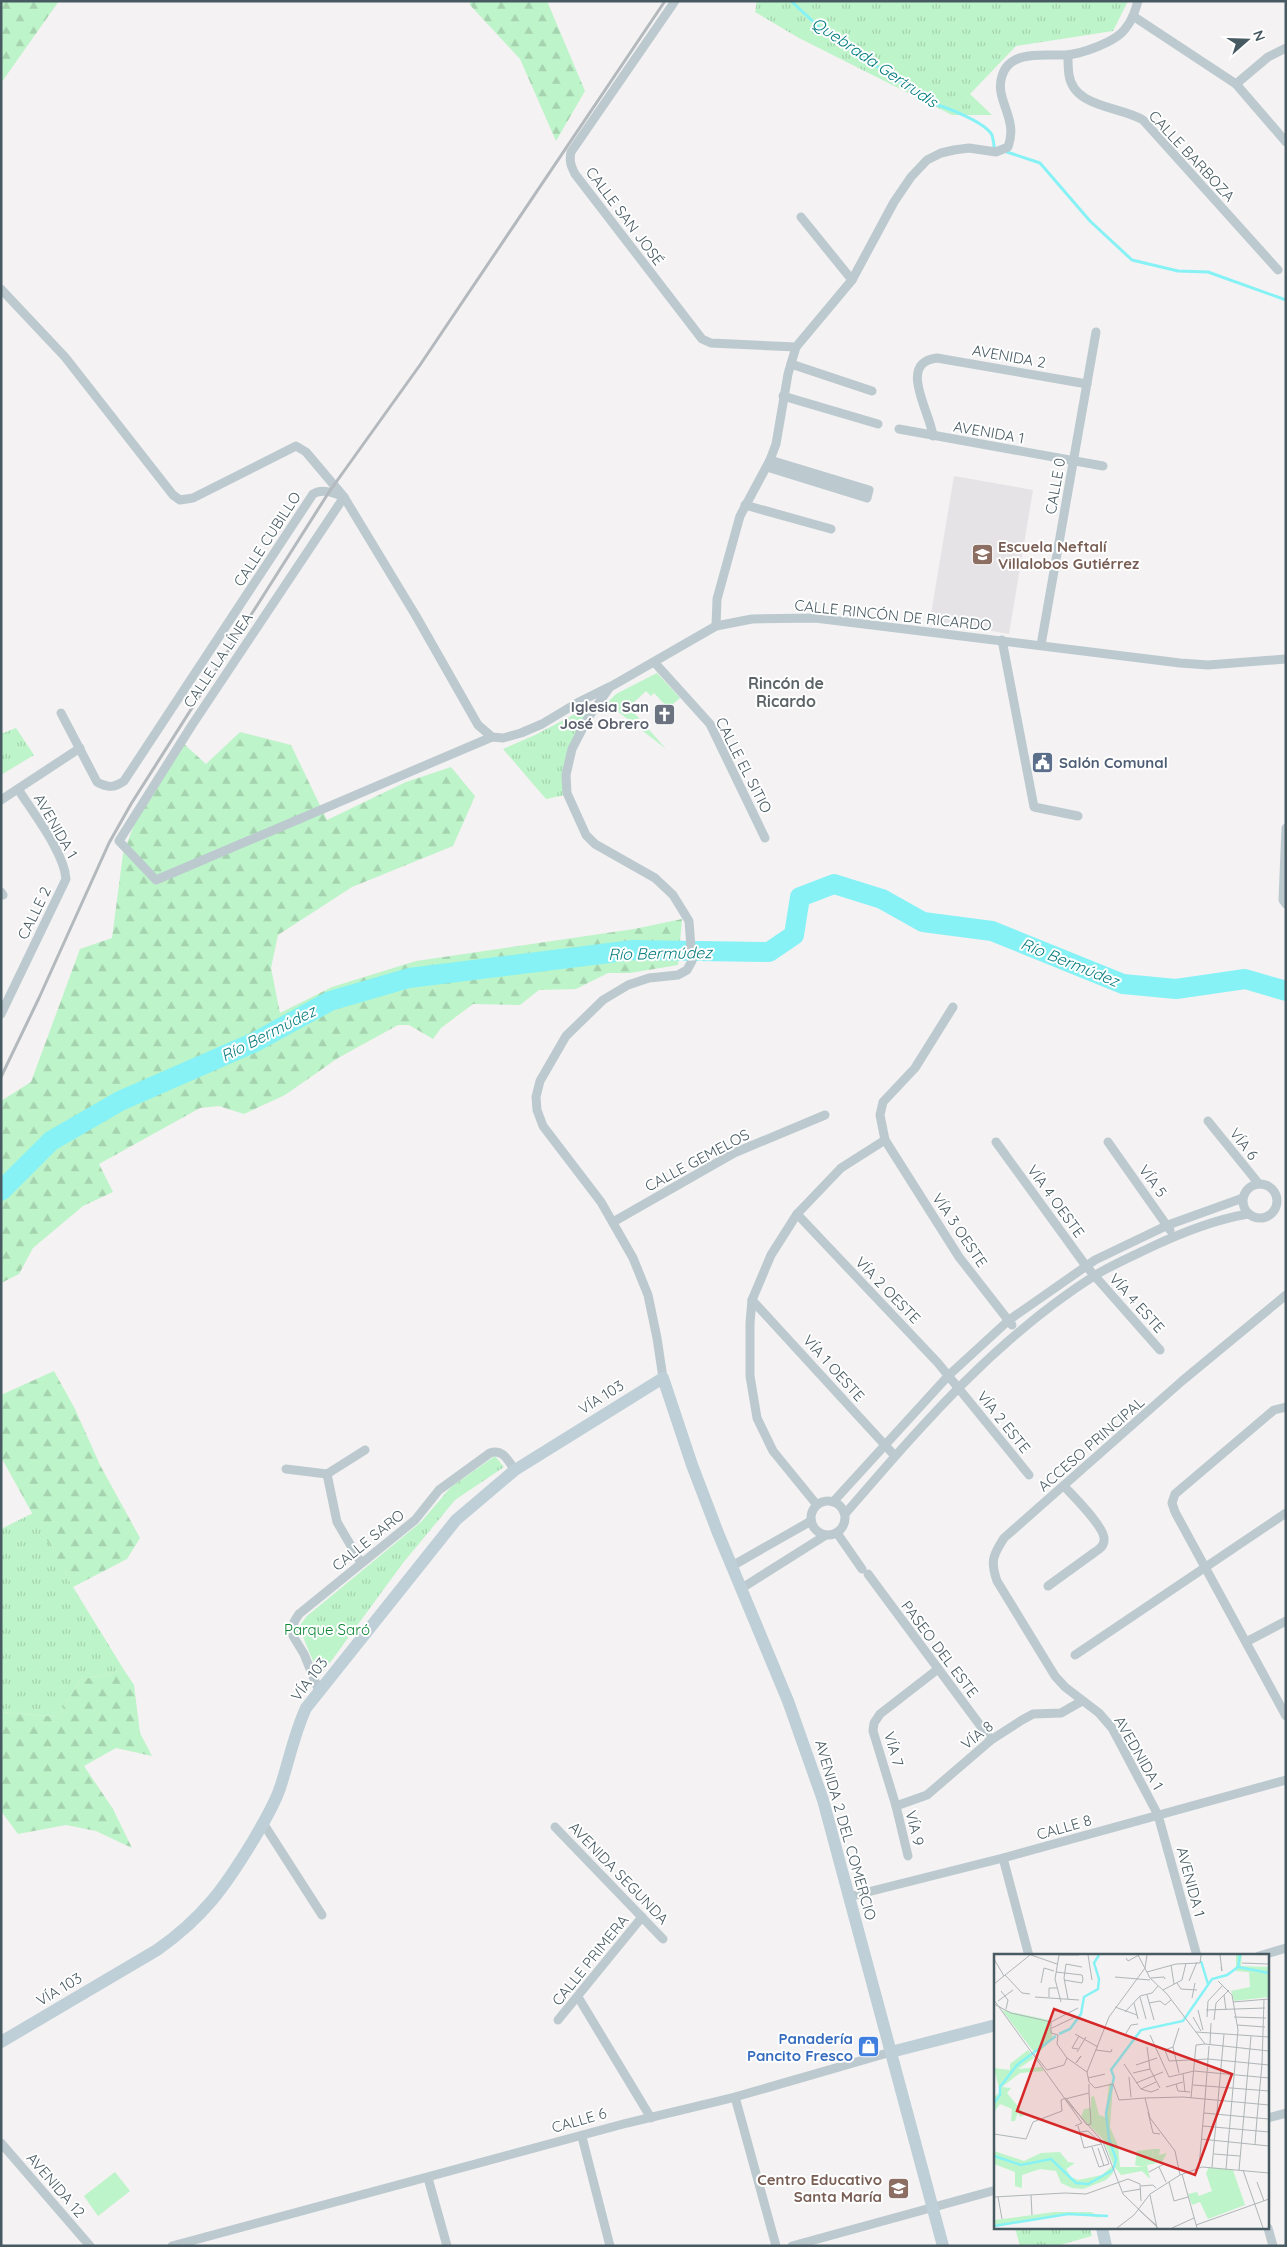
<svg xmlns="http://www.w3.org/2000/svg" width="1287" height="2247" font-family="Quicksand,sans-serif">
<defs>
<pattern id="grass-tufts" width="24" height="20" patternUnits="userSpaceOnUse" patternTransform="scale(1.25)"><rect width="24" height="20" fill="#bef4c9"/><path d="M3 7l-1-3M5 7V3M7 7l1-3M15 17l-1-3M17 17v-4M19 17l1-3" fill="none" stroke="#a5d3af"/></pattern>
<pattern id="forest-firs" width="22" height="20" patternUnits="userSpaceOnUse" patternTransform="scale(1.25)"><rect width="22" height="20" fill="#bef4c9"/><path d="M5 1l3.5 6h-7zM16 11l3.5 6h-7z" fill="#a5d3af"/></pattern>
</defs>
<rect width="100%" height="100%" fill="#f4f2f2"/>
<path fill="#e5e3e5" d="M 954,476 L 1033,490 L 1009,634 L 930,620 Z"/>
<g fill="url(#grass-tufts)">
<path d="M 757,1 L 1128,1 L 1113,31 L 1016,46 L 970,94 L 992,115 L 952,115 L 799,38 L 755,12 Z"/>
<path d="M 596,703 L 571,744 L 565,795 L 546,799 L 503,749 L 535,735 Z"/>
<path d="M 16,728 L 34,755 L 1,775 L 1,734 Z"/>
<path d="M 495,1456 L 504,1467 L 455,1500 L 403,1563 L 320,1676 C 317,1669 299,1630 300,1626 C 301,1623 305,1619 307,1616 L 421,1522 L 451,1487 Z"/>
<path d="M 33,1513 L 73,1587 L 124,1670 L 80,1680 L 58,1717 L 1,1712 L 1,1529 Z"/>
<path d="M 1015,2228 L 1090,2228 L 1092,2236 L 1056,2246 L 1020,2246 Z"/>
</g>
<g fill="url(#forest-firs)">
<path d="M 1,1 L 59,1 L 1,83 Z"/>
<path d="M 470,1 L 547,1 L 585,91 L 556,141 L 520,59 L 470,5 Z"/>
<path d="M 240,732 L 291,745 L 327,820 L 406,782 L 451,767 L 475,796 L 453,846 L 352,887 L 278,935 L 271,968 L 280,1013 L 332,987 L 416,961 L 634,929 L 682,919 L 678,965 L 630,973 L 608,973 L 576,989 L 539,990 L 520,1005 L 473,1004 L 441,1028 L 433,1039 L 409,1025 L 398,1025 L 338,1058 L 285,1095 L 244,1114 L 219,1106 L 200,1108 L 99,1164 L 113,1192 L 83,1206 L 33,1248 L 19,1274 L 1,1283 L 1,1101 L 31,1082 L 80,949 L 112,938 L 123,854 L 135,822 L 184,744 L 206,764 Z"/>
<path d="M 54,1371 L 75,1409 L 100,1465 L 140,1538 L 127,1559 L 73,1587 L 1,1457 L 1,1395 Z"/>
<path d="M 124,1670 L 134,1685 L 140,1733 L 152,1756 L 116,1748 L 84,1766 L 113,1809 L 132,1848 L 96,1831 L 66,1825 L 18,1834 L 1,1811 L 1,1712 L 58,1717 L 80,1680 Z"/>
</g>
<g fill="#bef4c9">
<path d="M 657,673 L 680,698 L 668,708 L 654,693 L 651,696 L 646,691 L 629,707 L 666,749 L 607,703 L 616,694 Z"/>
<path d="M 307,1616 L 343,1645 L 330,1662 L 300,1634 L 300,1627 Z"/>
<path d="M 115,2172 L 130,2191 L 98,2216 L 84,2196 Z"/>
</g>
<g fill="none" stroke-linecap="round" stroke-linejoin="round">
<g stroke="#87f2f5" stroke-width="3">
<path d="M 791,1 L 820,28 L 931,103 C 946,107 985,122 992,135 C 993,139 994,144 994,147 L 998,149"/>
<path d="M 1004,151 L 1040,163 L 1090,221 L 1132,260 L 1178,271 L 1208,272 L 1286,300"/>
</g>
<path stroke="#87f2f5" stroke-width="20" d="M 1,1191 L 51,1141 L 120,1101 L 255,1042 L 330,1001 L 409,978 L 633,950 L 769,952 L 794,935 L 800,897 L 834,884 L 882,899 L 923,922 L 992,931 L 1123,984 L 1176,989 L 1245,979 L 1286,991"/>
<g stroke="#bccad0" stroke-width="9">
<path d="M 675,1 L 571,152 C 569,161 571,166 575,174 L 702,339 L 711,343 L 796,347"/>
<path d="M 1133,16 L 1236,84 L 1286,142"/>
<path d="M 1068,55 C 1068,61 1068,69 1069,75 C 1074,108 1120,106 1143,120 L 1278,270"/>
<path d="M 1236,84 L 1268,57 L 1286,48"/>
<path d="M 801,217 L 852,280"/>
<path d="M 1,289 L 65,357 L 173,495 L 180,500 L 193,498 L 296,446 L 306,452 L 344,497 L 192,725 L 119,841 L 156,880 L 492,737"/>
<path d="M 791,364 L 872,391"/>
<path d="M 783,396 L 878,424"/>
<path d="M 899,429 L 1103,466"/>
<path d="M 933,436 C 930,411 897,363 937,358 L 1087,384"/>
<path d="M 767,467 L 867,498 L 869,490 L 770,460"/>
<path d="M 745,505 L 831,529"/>
<path d="M 716,626 L 717,599 L 740,516 L 770,460 L 776,444 L 788,374 L 796,347 L 852,280 L 894,202 L 911,177 L 927,160 L 941,153 L 954,150 L 969,148 L 996,152 L 1008,147 C 1019,118 994,100 1002,76 C 1010,49 1046,56 1066,55 C 1081,54 1116,42 1125,29 C 1132,21 1135,11 1138,1"/>
<path d="M 1002,640 L 1034,807 L 1078,816"/>
<path d="M 1041,645 L 1096,332"/>
<path d="M 655,663 L 710,724 L 765,838"/>
<path d="M 61,713 L 97,782 C 108,788 114,788 124,781 L 313,494 C 323,488 334,493 344,497 L 416,616 L 478,725 L 492,737 L 503,738 L 521,733 L 542,724 L 577,703 L 609,687"/>
<path d="M 1,800 L 80,748"/>
<path d="M 1286,828 L 1283,900 L 1286,904"/>
<path d="M 1,892 L 3,895"/>
<path d="M 953,1007 L 915,1068 L 883,1102 L 880,1115 L 885,1140 L 959,1257 L 1012,1325"/>
<path d="M 1,1014 L 66,879 C 64,852 33,813 18,789"/>
<path d="M 1208,1121 L 1259,1184"/>
<path d="M 996,1142 L 1086,1266 L 1160,1350"/>
<path d="M 1108,1142 L 1170,1230"/>
<circle cx="1260" cy="1201" r="17"/>
<path d="M 797,1214 L 938,1363 L 1029,1475"/>
<path d="M 613,1222 L 734,1153 L 825,1115"/>
<path d="M 752,1300 L 895,1456"/>
<path d="M 663,1378 L 657,1338 L 648,1295 L 633,1258 L 601,1202 L 543,1126 L 537,1110 L 536,1097 L 540,1081 L 566,1036 L 603,1000 L 628,985 L 649,978 L 678,975 L 687,970 L 692,961 L 689,921 L 673,895 L 655,878 L 595,844 L 586,835 L 567,793 L 566,775 L 572,749 L 588,718 L 610,687 L 716,626 L 752,619 L 815,618 L 1180,663 L 1208,665 L 1286,659"/>
<path d="M 1286,1407 L 1274,1410 L 1175,1494 L 1172,1503 L 1175,1512 L 1286,1716"/>
<path d="M 286,1469 L 327,1474"/>
<path d="M 327,1474 L 337,1522 L 361,1563"/>
<path d="M 327,1474 L 365,1450"/>
<circle cx="828" cy="1518" r="17"/>
<path d="M 833,1502 L 949,1375 L 1009,1320 L 1095,1260 L 1168,1225 L 1243,1198"/>
<path d="M 817,1505 L 773,1451 L 757,1418 L 750,1376 L 750,1323 L 752,1300 L 771,1255 L 797,1214 L 841,1168 L 885,1140"/>
<path d="M 845,1514 C 922,1425 994,1340 1094,1276 C 1110,1266 1128,1258 1145,1250 C 1178,1234 1212,1220 1248,1214"/>
<path d="M 837,1533 L 862,1569"/>
<path d="M 732,1566 L 811,1521"/>
<path d="M 868,1574 L 991,1740"/>
<path d="M 1048,1586 L 1095,1552 C 1100,1549 1104,1546 1104,1540 C 1106,1528 1073,1496 1064,1486"/>
<path d="M 742,1588 L 826,1535"/>
<path d="M 1246,1642 L 1286,1621"/>
<path d="M 1075,1655 L 1286,1513"/>
<path d="M 319,1691 L 304,1654 L 293,1636 L 294,1622 L 299,1614 L 415,1520 L 439,1490 L 490,1453 C 503,1448 508,1461 515,1470"/>
<path d="M 896,1806 L 927,1795 L 991,1740 L 1022,1720 L 1033,1714 L 1061,1713 L 1082,1701"/>
<path d="M 263,1823 L 322,1915"/>
<path d="M 555,1827 L 663,1939"/>
<path d="M 908,1856 L 896,1806 L 873,1731 L 874,1723 L 880,1714 L 938,1669"/>
<path d="M 1003,1858 L 1029,1956"/>
<path d="M 848,1897 L 1003,1858 L 1286,1780"/>
<path d="M 1197,1956 L 1158,1815 L 1112,1728 L 1099,1713 L 1065,1687 L 1055,1676 L 997,1581 C 990,1561 993,1555 1004,1538 L 1182,1381 L 1286,1295"/>
<path d="M 1259,1956 L 1286,1948"/>
<path d="M 578,1997 L 651,2118"/>
<path d="M 558,2020 L 642,1917"/>
<path d="M 735,2097 L 776,2246"/>
<path d="M 1268,2118 L 1286,2113"/>
<path d="M 582,2137 L 610,2246"/>
<path d="M 1,2143 L 90,2246"/>
<path d="M 428,2178 L 447,2246"/>
<path d="M 1268,2228 L 1273,2246"/>
<path d="M 172,2246 L 627,2123 L 735,2097 L 891,2052"/>
<path d="M 792,2246 L 996,2190"/>
</g>
<g stroke="#becfd7" stroke-width="12">
<path d="M 1,2042 L 157,1950 C 204,1917 225,1887 254,1839 C 263,1823 274,1806 280,1788 C 289,1761 294,1734 306,1708 L 456,1520 L 515,1470 L 663,1378 L 692,1465 L 718,1533 L 788,1701 L 823,1800 L 943,2246"/>
<path d="M 891,2052 L 996,2025"/>
<path d="M 1102,2228 L 1106,2246"/>
</g>
<path stroke="#b3b9bd" stroke-width="3" d="M 1,1077 L 39,998 L 109,843 L 131,804 L 329,492 L 420,365 L 665,1"/>
</g>
<defs>
<symbol id="school-square" viewBox="-11 -11 22 22"><rect x="-9" y="-9" width="18" height="18" rx="4" fill="#8d6e63" stroke="#fff"/><path d="M0-5L7-2L0 1L-7-2ZM-4 1L0 2.5L4 1V4Q0 6-4 4Z" fill="#fff"/></symbol>
<symbol id="church-square" viewBox="-11 -11 22 22"><rect x="-9" y="-9" width="18" height="18" rx="4" fill="#6b7280" stroke="#fff"/><path d="M-1.2-6h2.4v3.5h3.3v2.4h-3.3V6h-2.4V-.1h-3.3v-2.4h3.3Z" fill="#fff"/></symbol>
<symbol id="civic-square" viewBox="-11 -11 22 22"><rect x="-9" y="-9" width="18" height="18" rx="4" fill="#5c6f8a" stroke="#fff"/><path d="M-.6-6.5H3V-4.5H.6V-3L4-1V1h2V6H-6V1h2V-1L-.6-3ZM-1.2 2.5V6h2.4V2.5Z" fill="#fff"/></symbol>
<symbol id="shop-square" viewBox="-11 -11 22 22"><rect x="-9" y="-9" width="18" height="18" rx="4" fill="#3f7fe0" stroke="#fff"/><path d="M-5-2.5h2.3a2.7 3.5 0 0 1 5.4 0H5L5.5 6h-11ZM-1.5-2.5h3a1.5 2.3 0 0 0-3 0Z" fill="#fff"/></symbol>
</defs>
<g fill-rule="evenodd">
<use href="#school-square" x="970" y="542" width="25" height="25"/>
<use href="#church-square" x="652" y="702" width="25" height="25"/>
<use href="#civic-square" x="1030" y="750" width="25" height="25"/>
<use href="#shop-square" x="856" y="2034" width="25" height="25"/>
<use href="#school-square" x="886" y="2176" width="25" height="25"/>
</g>
<g text-anchor="middle" dominant-baseline="central" stroke-width="4" stroke-linejoin="round" paint-order="stroke">
<g font-size="15" fill="#475a62" stroke="#fff">
<text transform="translate(1192 156) rotate(47)">CALLE BARBOZA</text>
<text transform="translate(625 216) rotate(53)">CALLE SAN JOSÉ</text>
<text transform="translate(1009 356) rotate(10)">AVENIDA 2</text>
<text transform="translate(989 432) rotate(10)">AVENIDA 1</text>
<text transform="translate(1055 486) rotate(-80)">CALLE 0</text>
<text transform="translate(267 539) rotate(-57)">CALLE CUBILLO</text>
<text transform="translate(893 615) rotate(6)">CALLE RINCÓN DE RICARDO</text>
<text transform="translate(218 660) rotate(-56)">CALLE LA LÍNEA</text>
<text transform="translate(744 765) rotate(63)">CALLE EL SITIO</text>
<text transform="translate(56 826) rotate(60)">AVENIDA 1</text>
<text transform="translate(34 913) rotate(-64)">CALLE 2</text>
<text transform="translate(1244 1144) rotate(52)">VÍA 6</text>
<text transform="translate(697 1160) rotate(-28)">CALLE GEMELOS</text>
<text transform="translate(1153 1181) rotate(54)">VÍA 5</text>
<text transform="translate(1056 1201) rotate(54)">VÍA 4 OESTE</text>
<text transform="translate(960 1230) rotate(56)">VÍA 3 OESTE</text>
<text transform="translate(888 1290) rotate(46)">VÍA 2 OESTE</text>
<text transform="translate(1137 1303) rotate(48)">VÍA 4 ESTE</text>
<text transform="translate(834 1368) rotate(48)">VÍA 1 OESTE</text>
<text transform="translate(601 1397) rotate(-32)">VÍA 103</text>
<text transform="translate(1004 1422) rotate(51)">VÍA 2 ESTE</text>
<text transform="translate(1091 1444) rotate(-41)">ACCESO PRINCIPAL</text>
<text transform="translate(368 1540) rotate(-39)">CALLE SARO</text>
<text transform="translate(940 1649) rotate(53)">PASEO DEL ESTE</text>
<text transform="translate(309 1679) rotate(-53)">VÍA 103</text>
<text transform="translate(977 1735) rotate(-38)">VÍA 8</text>
<text transform="translate(894 1749) rotate(74)">VÍA 7</text>
<text transform="translate(1139 1753) rotate(60)">AVEDNIDA 1</text>
<text transform="translate(1064 1827) rotate(-16)">CALLE 8</text>
<text transform="translate(915 1828) rotate(76)">VÍA 9</text>
<text transform="translate(846 1830) rotate(74)">AVENIDA 2 DEL COMERCIO</text>
<text transform="translate(619 1873) rotate(46)">AVENIDA SEGUNDA</text>
<text transform="translate(1191 1882) rotate(75)">AVENIDA 1</text>
<text transform="translate(590 1960) rotate(-51)">CALLE PRIMERA</text>
<text transform="translate(59 1989) rotate(-31)">VÍA 103</text>
<text transform="translate(579 2120) rotate(-16)">CALLE 6</text>
<text transform="translate(56 2185) rotate(49)">AVENIDA 12</text>
</g>
<g font-size="15" font-weight="bold" fill="#785e54" stroke="#fff" text-anchor="start">
<text x="998" y="546">Escuela Neftalí<tspan x="998" dy="17">Villalobos Gutiérrez</tspan></text>
<text x="882" y="2179" text-anchor="end">Centro Educativo<tspan x="882" dy="17">Santa María</tspan></text>
</g>
<g font-size="15" font-weight="bold" fill="#5b616d" stroke="#fff" text-anchor="end">
<text x="649" y="706">Iglesia San<tspan x="649" dy="17">José Obrero</tspan></text>
</g>
<g font-size="15" font-weight="bold" fill="#4e5e75" stroke="#fff" text-anchor="start">
<text x="1059" y="762">Salón Comunal</text>
</g>
<g font-size="15" fill="#0e8735" stroke="#fff">
<text x="327" y="1629">Parque Saró</text>
</g>
<g font-size="15" font-weight="bold" fill="#366cbe" stroke="#fff" text-anchor="end">
<text x="853" y="2038">Panadería<tspan x="853" dy="17">Pancito Fresco</tspan></text>
</g>
<g font-size="16" font-style="italic" fill="#067d80" stroke="#fff">
<text transform="translate(875 62) rotate(34)">Quebrada Gertrudis</text>
<text transform="translate(660 953) rotate(-1)">Río Bermúdez</text>
<text transform="translate(1070 962) rotate(22)">Río Bermúdez</text>
<text transform="translate(268 1033) rotate(-27)">Río Bermúdez</text>
</g>
<g font-size="16" font-weight="bold" fill="#5d6468" stroke="#fff">
<text x="786" y="683">Rincón de<tspan x="786" dy="18">Ricardo</tspan></text>
</g>
</g>
<g transform="translate(994 1954)">
<rect width="275" height="275" fill="#f4f2f2"/>
<path d="M 8,56 L 55,66 L 59,85 L 46,97 L 39,97 ZM 159,195 L 158,206 L 148,213 L 141,211 L 143,197 ZM 215,213 L 239,216 L 251,251 L 214,265 L 206,248 L 198,251 L 194,240 L 203,238 L 205,242 L 218,237 L 212,219 Z" fill="#bef4c9"/>
<path d="M 242,1 L 248,1 L 247,12 L 274,13 L 275,20 L 242,17 ZM 34,96 L 40,104 L 24,115 L 47,113 L 50,117 L 26,119 L 8,133 L 17,134 L 13,139 L 31,161 L 26,163 L 24,158 L 21,167 L 17,167 L 18,155 L 6,150 L 0,158 L 0,143 L 6,138 L 0,114 L 16,116 L 16,110 ZM 115,129 L 119,131 L 116,173 L 124,192 L 126,213 L 148,213 L 158,206 L 159,195 L 166,195 L 165,201 L 173,199 L 168,208 L 153,211 L 156,225 L 148,217 L 127,221 L 120,212 L 109,185 L 87,163 L 90,155 L 97,154 L 97,143 L 100,142 L 105,161 L 111,163 ZM 0,197 L 30,207 L 47,199 L 66,198 L 74,208 L 81,209 L 72,215 L 77,223 L 84,226 L 108,221 L 118,212 L 119,219 L 112,226 L 89,235 L 78,234 L 67,229 L 62,217 L 46,215 L 28,221 L 28,234 L 21,232 L 21,218 L 0,210 ZM 60,258 L 97,258 L 107,264 L 83,259 L 0,273 L 1,266 Z" fill="#bef4c9"/>
<path d="M 255,18 L 275,19 L 275,43 L 240,47 L 237,37 L 256,33 Z" fill="#bef4c9"/>
<path fill="none" stroke="#87f2f5" stroke-width="2.5" d="M 207,7 L 214,30M 244,13 L 275,19M 65,80 L 76,75 L 87,60 L 90,43 L 104,35 L 105,25 L 100,9 L 105,1M 0,149 L 6,141 L 6,133 L 23,111 L 62,82M 0,202 L 27,211 L 57,205 L 82,229 L 94,230 L 119,216 L 122,205 L 115,185 L 112,159 L 120,123 L 117,116 L 147,76 L 189,67 L 218,25 L 233,21 L 244,13 L 246,1M 0,272 L 74,260 L 114,262"/>
<path fill="none" stroke="#afb5b8" stroke-width="1" d="M 37,1 L 63,10M 65,1 L 61,25 L 67,48M 65,1 L 85,1M 94,1 L 98,26M 144,1 L 156,24 L 173,40 L 211,90 L 275,97M 226,1 L 228,17 L 227,13M 132,4 L 134,7 L 145,1M 0,5 L 10,22M 248,9 L 274,10M 72,10 L 70,24 L 74,45M 72,10 L 88,13M 177,11 L 180,30M 62,18 L 88,21 L 89,25 L 88,29 L 70,26M 153,18 L 182,10 L 206,9 L 207,1M 11,21 L 28,39 L 36,40M 121,23 L 156,26M 157,24 L 170,23 L 171,25M 195,27 L 203,8M 224,27 L 238,41 L 244,76 L 232,215M 47,29 L 50,14 L 60,17M 183,29 L 187,35 L 203,36M 0,30 L 36,1M 169,36 L 188,26 L 192,9M 7,37 L 14,46 L 12,55M 153,41 L 160,66M 230,41 L 232,56M 41,43 L 85,46M 55,43 L 55,34 L 63,34M 146,43 L 152,65M 198,44 L 201,29M 0,46 L 71,145 L 109,188 L 129,240 L 164,274M 4,47 L 19,36M 239,48 L 275,45M 140,49 L 144,65M 155,49 L 166,47 L 171,51 L 177,46M 0,50 L 17,59 L 57,68M 121,53 L 143,61M 204,56 L 209,76M 212,56 L 271,54M 131,58 L 146,42 L 158,39 L 164,32M 199,63 L 207,77M 213,63 L 214,47 L 229,31M 240,63 L 272,64M 220,66 L 222,49 L 235,36M 57,68 L 57,79 L 64,81 L 63,90 L 73,104 L 93,118M 57,68 L 84,54M 243,71 L 271,73M 58,74 L 81,63M 114,74 L 131,81 L 137,71 L 144,70M 202,78 L 275,83M 81,80 L 104,93M 156,81 L 175,123 L 200,117 L 275,124M 216,90 L 217,69M 215,92 L 214,105 L 275,111M 153,93 L 156,115 L 166,134M 179,93 L 171,96 L 175,107 L 214,105 L 212,132 L 199,131M 84,95 L 78,94 L 85,82M 102,96 L 117,98 L 118,95M 83,98 L 92,83M 40,100 L 53,116 L 70,111 L 73,104M 82,109 L 87,102 L 82,109M 130,110 L 147,135 L 157,138 L 165,135M 268,110 L 270,45M 268,110 L 263,164 L 275,165M 142,111 L 163,104M 139,119 L 156,115M 185,119 L 179,93 L 185,74M 189,120 L 191,138M 135,123 L 137,143M 94,124 L 111,120M 142,129 L 169,118M 182,130 L 184,137 L 196,138M 172,133 L 189,128M 147,135 L 162,128M 151,144 L 125,146 L 119,130 L 101,134 L 95,128 L 93,118 L 115,63 L 151,14 L 153,1M 197,144 L 202,91 L 211,90M 211,145 L 212,132 L 275,137M 154,158 L 159,179 L 166,180M 210,159 L 263,164 L 261,190M 81,172 L 88,169 L 71,145 L 95,139 L 95,130M 84,172 L 90,194 L 107,190M 209,172 L 275,178M 86,178 L 94,177 L 107,189 L 115,210 L 105,213 L 98,193M 0,180 L 32,185 L 39,168 L 68,157 L 67,146 L 72,144 L 93,171 L 97,170 L 95,139M 275,180 L 275,202M 207,185 L 275,192M 104,194 L 110,212M 220,200 L 246,202M 165,213 L 172,228M 205,213 L 211,145M 218,213 L 230,80M 245,216 L 257,82M 249,216 L 269,274M 155,218 L 170,210M 188,220 L 203,274M 186,221 L 208,213 L 275,219M 175,228 L 180,247 L 194,243M 263,228 L 270,247M 147,232 L 159,231 L 162,234M 129,238 L 147,235M 37,241 L 38,261M 156,241 L 163,274M 0,243 L 71,239 L 92,240 L 134,225 L 146,230 L 147,247M 4,243 L 8,265M 144,255 L 162,271M 202,271 L 275,245M 123,274 L 140,261 L 156,240 L 186,221 L 181,197 L 156,164 L 151,144 L 189,143 L 275,151M 178,274 L 200,264"/>
<path fill="#d62828" fill-opacity="0.15" stroke="#d62828" stroke-width="2.5" d="M 60,55 L 238,120 L 201,221 L 23,157 Z"/>
<rect width="275" height="275" fill="none" stroke="#475a62" stroke-width="2.5"/>
</g>
<rect width="1287" height="2247" fill="none" stroke="#475a62" stroke-width="5"/>
<g transform="translate(1247 40) rotate(70)" stroke="#ffffff" stroke-width="4" paint-order="stroke">
<path d="M0-4L9 19L0 12L-9 19Z" fill="#475a62"/>
<text y="-8" font-size="14" font-weight="bold" text-anchor="middle" fill="#475a62">N</text>
</g>
</svg>
